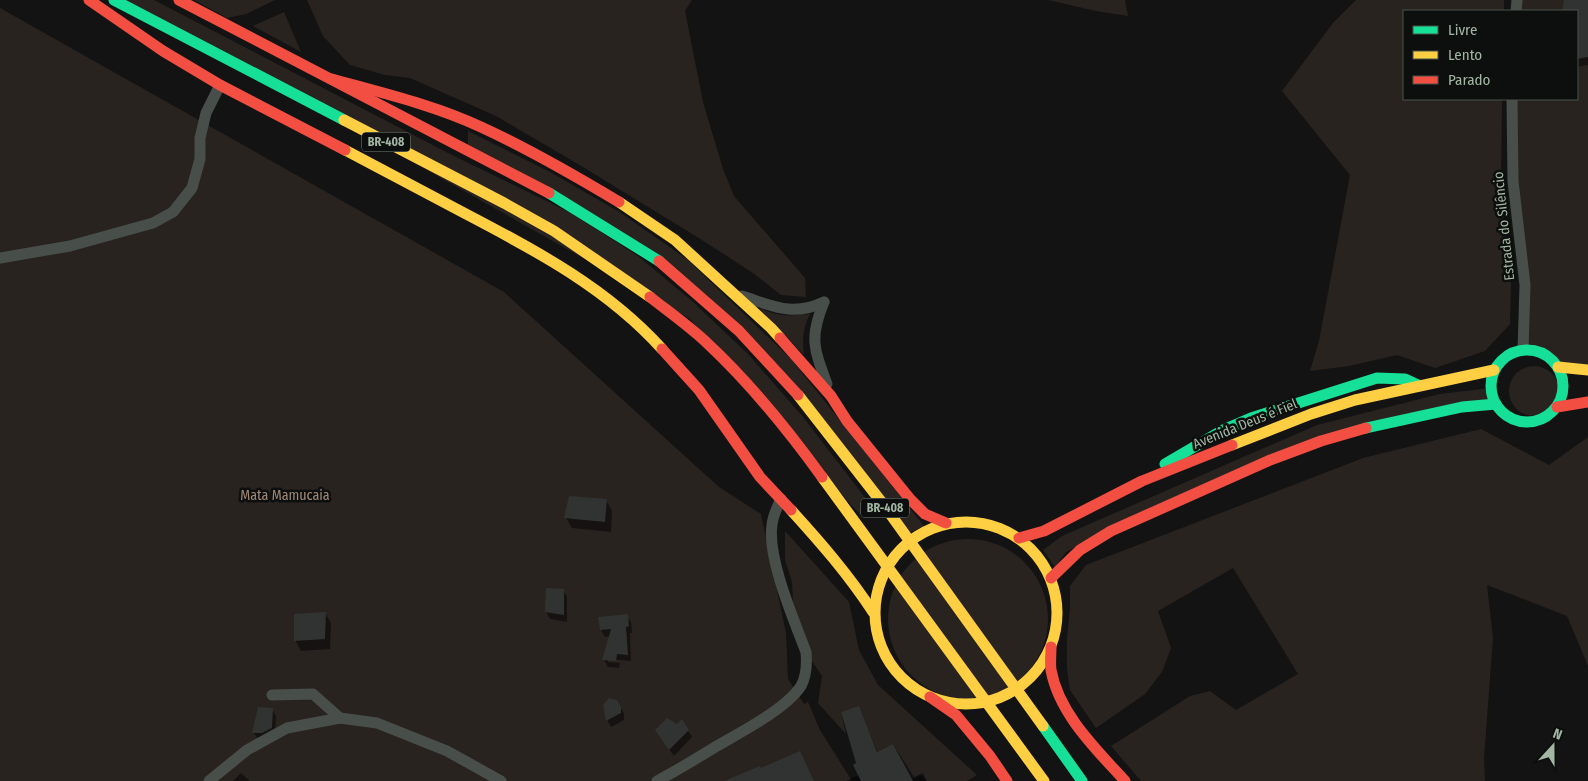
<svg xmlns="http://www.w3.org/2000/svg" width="1588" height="781" font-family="'Fira Sans Condensed',sans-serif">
<rect width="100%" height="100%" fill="#131313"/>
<g fill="#292320">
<path d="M 126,0 L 154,0 L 448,153 L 569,212 L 638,256 L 692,301 L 749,355 L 803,417 L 873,508 L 860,515 L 689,318 Z"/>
<path d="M 194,0 L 275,0 L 246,14 L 227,18 Z"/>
<path d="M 307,0 L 692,0 L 685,11 L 703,102 L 723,169 L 734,196 L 805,278 L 806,297 L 781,295 L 753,273 L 702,240 L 583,167 L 496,116 L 410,78 L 385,75 L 350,65 L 323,36 Z"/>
<path d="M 1048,0 L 1125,0 L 1128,16 L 1096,11 Z"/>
<path d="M 1356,0 L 1504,0 L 1504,11 L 1404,11 L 1404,99 L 1502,99 L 1501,185 L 1511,282 L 1510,324 L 1485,351 L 1435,368 L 1397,355 L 1349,366 L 1310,371 L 1319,341 L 1350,175 L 1282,91 L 1333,23 Z"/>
<path d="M 1517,0 L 1588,0 L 1588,370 C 1577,366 1564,364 1553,359 C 1540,354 1538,350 1523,350 L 1512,99 L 1577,99 L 1577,11 L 1516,11 Z"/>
<path d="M 0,8 L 504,292 L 719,487 L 761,514 L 786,633 L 788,679 L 804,704 L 808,702 L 820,730 L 852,781 L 0,781 Z"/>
<path d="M 284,12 L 301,52 L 253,26 Z"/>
<path d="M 468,131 L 550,172 L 621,213 L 688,260 L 791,359 L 924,526 L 909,533 L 707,295 L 468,145 Z"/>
<path d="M 759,308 C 780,317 788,316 810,314 C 803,327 802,340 804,355 Z"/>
<circle cx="1534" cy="391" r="25"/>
<path d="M 1490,388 L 1492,408 L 1360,429 L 1103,531 L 1066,552 L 1055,567 L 1043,550 L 1062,536 L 1317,425 L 1440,394 Z"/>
<path d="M 1481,429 L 1549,465 L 1588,437 L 1588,666 L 1567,616 L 1487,585 L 1493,638 L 1484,758 L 1485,781 L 1141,781 L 1111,746 L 1190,696 L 1210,691 L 1236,710 L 1298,674 L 1233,568 L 1158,611 L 1171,648 L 1162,672 L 1145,694 L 1096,728 L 1070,690 L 1067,669 L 1067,639 L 1070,608 L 1070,586 L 1086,565 L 1363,458 Z"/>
<path d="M 785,531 L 849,602 L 859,650 L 878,685 L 977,775 L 967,781 L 927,781 L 923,773 L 914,777 L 893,744 L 877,752 L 859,707 L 841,712 L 846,734 L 818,703 L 822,676 L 806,652 L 794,620 L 792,582 L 785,560 Z"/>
<circle cx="968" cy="619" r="80"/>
</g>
<g fill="#0007">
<path d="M 1566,0 L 1588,0 L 1588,65 L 1577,67 L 1577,11 L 1564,11 Z"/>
<path d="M 606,500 L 612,511 L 611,532 L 572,528 L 566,518 Z"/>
<path d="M 563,590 L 567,597 L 567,622 L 550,619 L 546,612 Z"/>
<path d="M 325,613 L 331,623 L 330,649 L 301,651 L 295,640 Z"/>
<path d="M 627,616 L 631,622 L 632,633 L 630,633 L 631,661 L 608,659 L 608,662 L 620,663 L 619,668 L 608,667 L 604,660 L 610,636 L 605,637 L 601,630 Z"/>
<path d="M 604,705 L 621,708 L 624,714 L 624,720 L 611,727 L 607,720 Z"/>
<path d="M 858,708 L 878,753 L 911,780 L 922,775 L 926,781 L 846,781 L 859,775 L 857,764 Z"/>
<path d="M 272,709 L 276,716 L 275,735 L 258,739 L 254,733 Z"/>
<path d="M 682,721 L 692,737 L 674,756 L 660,737 Z"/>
<path d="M 241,773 L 250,781 L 233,781 Z"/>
</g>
<g fill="#303331">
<path d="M 1564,0 L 1588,0 L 1588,57 L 1577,59 L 1577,11 L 1562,11 Z"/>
<path d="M 569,496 L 607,499 L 605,522 L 564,518 Z"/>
<path d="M 546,588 L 564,589 L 564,615 L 545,612 Z"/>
<path d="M 326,612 L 325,639 L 294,641 L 294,614 Z"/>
<path d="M 628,614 L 629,626 L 626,627 L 628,655 L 617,654 L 616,661 L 602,660 L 611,629 L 600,630 L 598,617 Z"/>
<path d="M 609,698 L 617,700 L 621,707 L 621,713 L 606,721 L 603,705 Z"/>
<path d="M 859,706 L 877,752 L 893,744 L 913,781 L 861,781 L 853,765 L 856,763 L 841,712 Z"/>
<path d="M 258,707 L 273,708 L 272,728 L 262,733 L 252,733 Z"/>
<path d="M 667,718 L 677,724 L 682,719 L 689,730 L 669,750 L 655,730 Z"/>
<path d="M 800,751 L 814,781 L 724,781 L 760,766 L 761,768 Z"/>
</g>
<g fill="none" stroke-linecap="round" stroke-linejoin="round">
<g stroke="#484e49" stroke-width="11">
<path d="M 1516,11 L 1517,0"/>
<path d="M 1512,99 L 1513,181 L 1525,285 L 1523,350"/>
<path d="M 0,258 L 70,246 L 153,223 L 173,212 L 192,188 L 200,159 L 200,138 L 206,113 L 220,85"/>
<path d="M 742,296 C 773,306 793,317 824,302"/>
<path d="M 824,302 C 809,338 814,349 827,384"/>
<path d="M 272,695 L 313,694 L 340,718"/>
<path d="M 209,781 L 247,750 L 287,728 L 340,718 L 377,723 L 447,751 L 501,781"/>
<path d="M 657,781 C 678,770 697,758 717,746 C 741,732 786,709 801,686 C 807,675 807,663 806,652 C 794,620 767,558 772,525 C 773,516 777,507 781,499"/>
</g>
<g stroke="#16e098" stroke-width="11">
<path d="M 114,0 L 344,120"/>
<path d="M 549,193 L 659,261"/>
<circle cx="1527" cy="386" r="36"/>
<path d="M 1366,428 L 1462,407 L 1496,404"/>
<path d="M 1165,464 L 1223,430 L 1251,418 L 1377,378 L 1405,379 L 1418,385"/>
</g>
<g stroke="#ffcf43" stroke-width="11">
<path d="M 344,120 L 504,203 L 554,231 L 650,297"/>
<path d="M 345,150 C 386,172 426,193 466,214 C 537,251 608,289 662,349"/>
<path d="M 619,202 L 675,240 L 771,328 L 780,338"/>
<path d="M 1558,367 L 1588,370"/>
<path d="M 1232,445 L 1311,414 L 1355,400 L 1494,370"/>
<path d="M 791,510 C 821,543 848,574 873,612"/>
<circle cx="966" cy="613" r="91"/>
</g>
<g stroke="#f24e42" stroke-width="11">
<path d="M 89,0 L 163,51 L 220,85 L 345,150"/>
<path d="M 179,0 L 549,193"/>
<path d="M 332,79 C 382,93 434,105 481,127 C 529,149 574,175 619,202"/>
<path d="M 780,338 L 831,396 L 847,421 L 910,499 L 925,514 L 946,523"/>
<path d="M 662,349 L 699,390 L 760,477 L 791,510"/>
<path d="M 1557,407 L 1588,402"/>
<path d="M 1019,538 L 1044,531 L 1142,481 L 1232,445"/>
<path d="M 1051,578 L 1080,550 L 1111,531 L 1268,461 L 1321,441 L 1366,428"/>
<path d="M 1051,647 C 1051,655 1050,663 1051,670 C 1059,714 1096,749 1125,781"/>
<path d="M 930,697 L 956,715 L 990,756 L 1007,781"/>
</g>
<path stroke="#16e098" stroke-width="11" d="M 1043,726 L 1082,781"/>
<g stroke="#ffcf43" stroke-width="11">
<path d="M 798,395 L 883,504 L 1043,726"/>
<path d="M 822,477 L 1044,781"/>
</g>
<g stroke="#f24e42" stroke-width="11">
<path d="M 659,261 L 739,331 L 798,395"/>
<path d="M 650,297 C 669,312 689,326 707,343 C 750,383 788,430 822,477"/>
</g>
</g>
<g text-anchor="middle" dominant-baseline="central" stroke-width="5" stroke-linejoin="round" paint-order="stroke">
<g fill="#0d0f0e" stroke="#758476" stroke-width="1">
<rect x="362" y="132.5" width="48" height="19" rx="4"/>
<rect x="861" y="498.5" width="48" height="19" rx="4"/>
</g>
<g font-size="12" font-weight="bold" fill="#a2b6a3">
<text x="386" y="142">BR-408</text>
<text x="885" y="508">BR-408</text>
</g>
<g font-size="14" fill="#a2b6a3" stroke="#0d0f0e">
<text transform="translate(1504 226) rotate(-96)">Estrada do Silêncio</text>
<text transform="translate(1245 424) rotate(-22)">Avenida Deus é Fiel</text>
</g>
<g font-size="14" fill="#a38977" stroke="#0d0f0e">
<text x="285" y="495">Mata Mamucaia</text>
</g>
</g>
<rect x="1403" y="10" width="175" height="90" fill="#0d0f0e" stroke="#49524a"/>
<rect x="1413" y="26" width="25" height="8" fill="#16e098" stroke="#49524a"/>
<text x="1448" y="35" font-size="15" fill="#a2b6a3">Livre</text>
<rect x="1413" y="51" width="25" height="8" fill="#ffcf43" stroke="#49524a"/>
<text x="1448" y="60" font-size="15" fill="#a2b6a3">Lento</text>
<rect x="1413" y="76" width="25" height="8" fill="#f24e42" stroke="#49524a"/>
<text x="1448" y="85" font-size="15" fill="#a2b6a3">Parado</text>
<g transform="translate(1553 746) rotate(21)" stroke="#0d0f0e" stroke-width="4" paint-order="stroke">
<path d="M0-4L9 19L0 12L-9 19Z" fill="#a2b6a3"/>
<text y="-8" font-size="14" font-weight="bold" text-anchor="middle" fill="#a2b6a3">N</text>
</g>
</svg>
